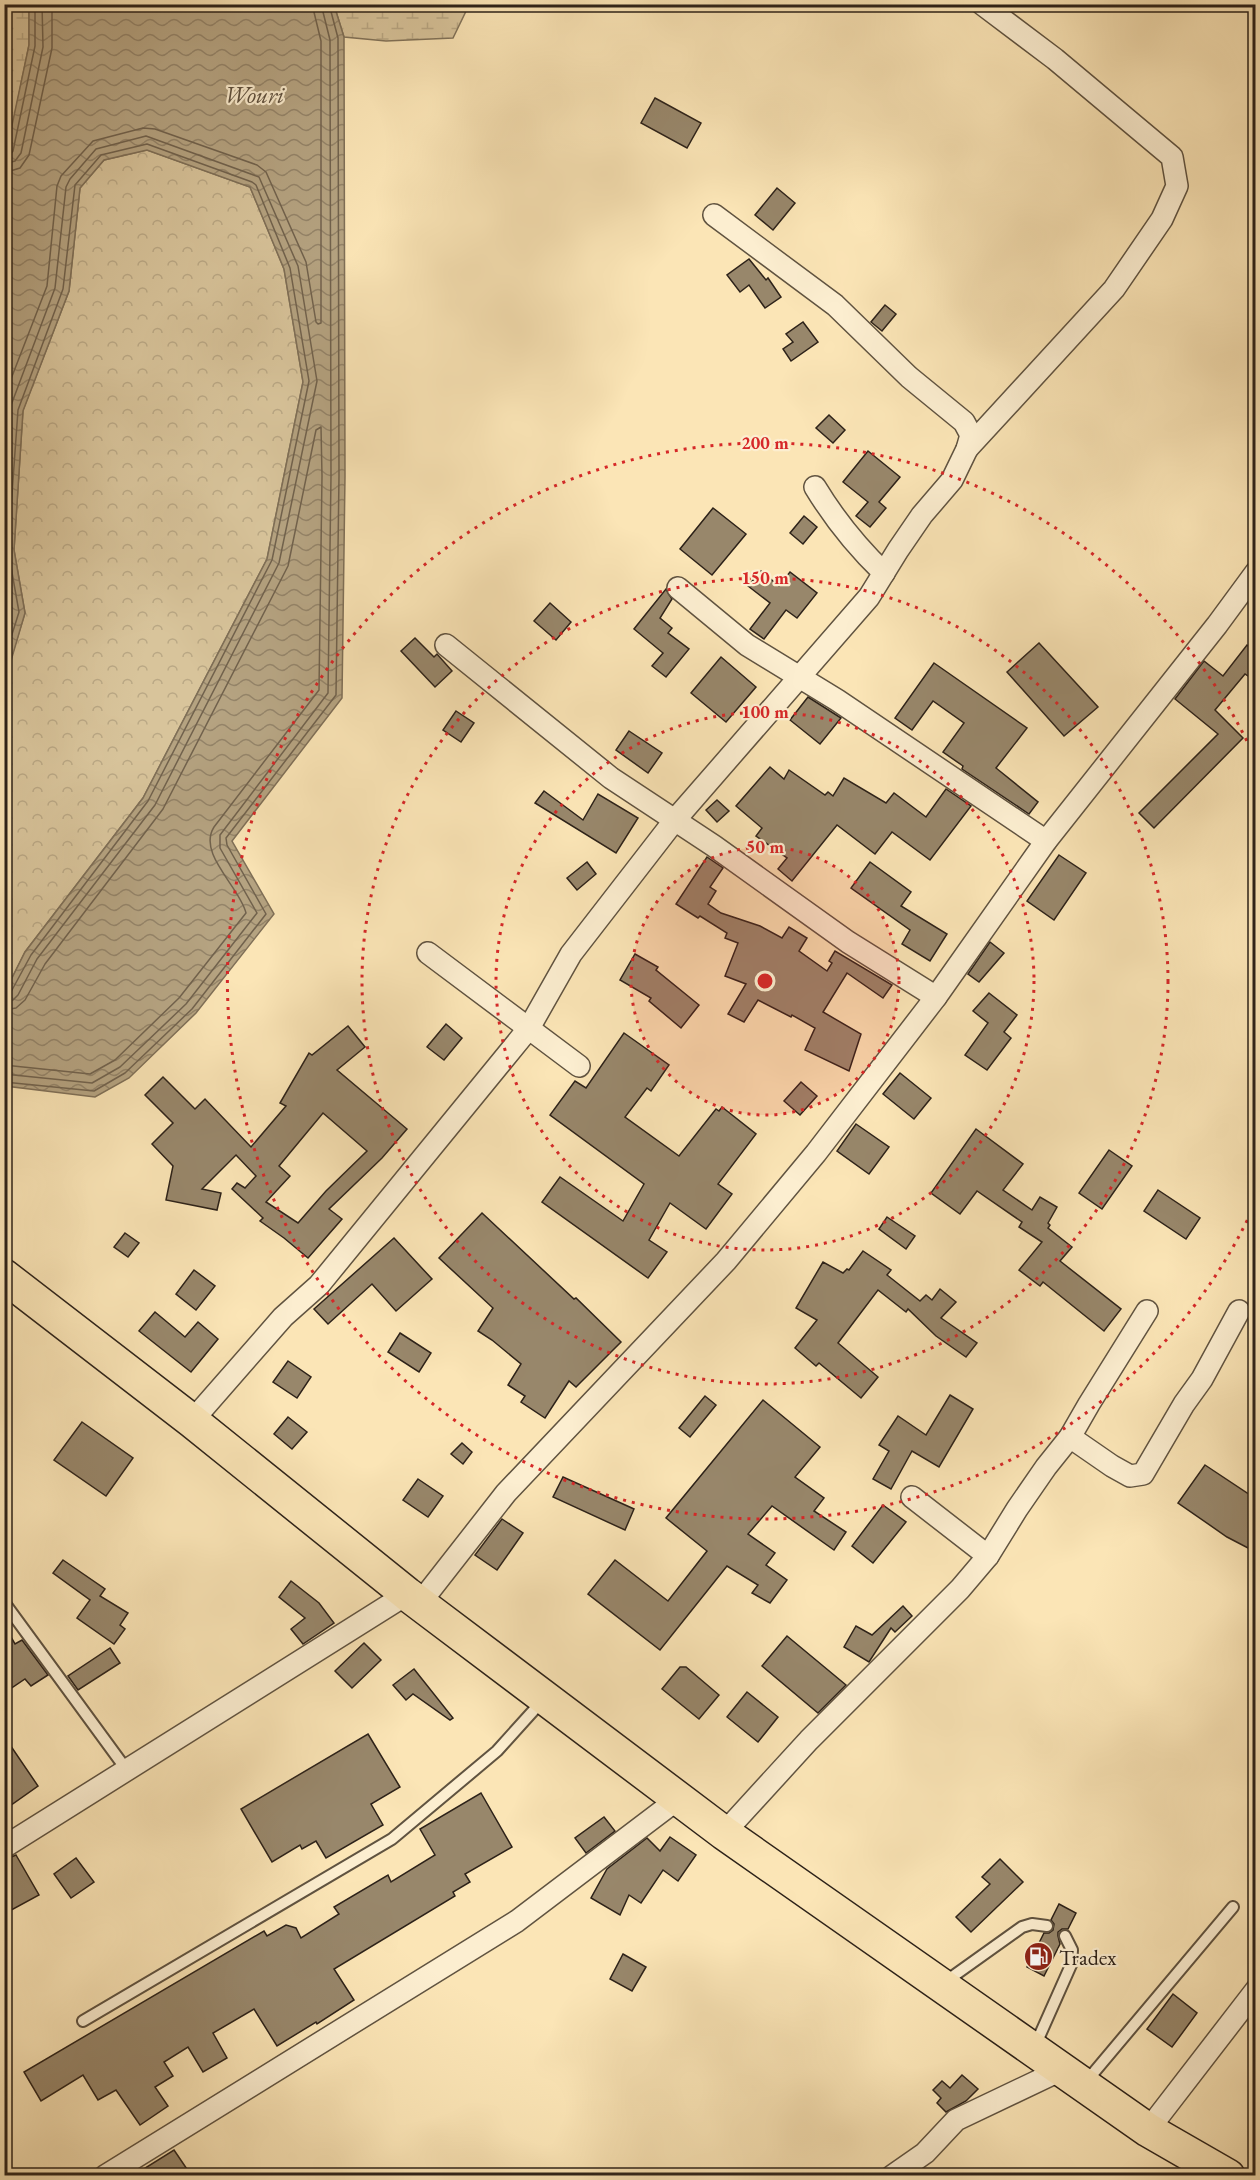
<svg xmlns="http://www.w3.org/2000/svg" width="1260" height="2180" font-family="'EB Garamond',serif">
<defs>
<pattern id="forest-crowns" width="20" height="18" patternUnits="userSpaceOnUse" patternTransform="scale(1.5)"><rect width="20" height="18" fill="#d8c49b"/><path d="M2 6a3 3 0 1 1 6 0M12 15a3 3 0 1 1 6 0" fill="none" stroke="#baa885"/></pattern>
<pattern id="wetland-marsh" width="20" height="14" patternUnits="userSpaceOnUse" patternTransform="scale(1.5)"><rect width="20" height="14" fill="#d8c49b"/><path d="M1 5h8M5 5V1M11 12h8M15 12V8" fill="none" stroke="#baa885"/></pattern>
<pattern id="water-waves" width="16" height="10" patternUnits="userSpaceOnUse" patternTransform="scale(1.5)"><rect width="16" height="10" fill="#b5a381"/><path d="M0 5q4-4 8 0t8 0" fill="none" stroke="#948469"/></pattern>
</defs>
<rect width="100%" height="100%" fill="#fbe5b6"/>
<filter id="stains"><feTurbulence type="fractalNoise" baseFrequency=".00333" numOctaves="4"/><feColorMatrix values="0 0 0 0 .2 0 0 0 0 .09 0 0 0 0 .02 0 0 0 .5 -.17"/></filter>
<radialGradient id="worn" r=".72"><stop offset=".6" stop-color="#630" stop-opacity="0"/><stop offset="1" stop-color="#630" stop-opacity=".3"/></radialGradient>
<path fill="url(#forest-crowns)" stroke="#82735a" stroke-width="1.5" d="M 147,150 L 250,187 L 284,269 L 303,382 L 267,559 L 143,798 L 25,952 L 5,992 L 4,681 L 25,613 L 14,550 L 23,410 L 69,291 L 80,188 L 104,160 Z"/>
<g fill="url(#wetland-marsh)" stroke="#82735a" stroke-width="1.5">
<path d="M 5,5 L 29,5 L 29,45 L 5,163 Z"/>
<path d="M 334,5 L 469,5 L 453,38 L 386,41 L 344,37 Z"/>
</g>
<path fill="url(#water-waves)" stroke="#7f6f57" stroke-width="1.5" d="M 29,5 L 334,5 L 344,37 L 345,476 L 342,698 L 232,841 L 274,914 L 196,1013 L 129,1078 L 95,1097 L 5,1086 L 5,992 L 25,952 L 143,798 L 267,559 L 303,382 L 284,269 L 250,187 L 147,150 L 104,160 L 80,188 L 69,291 L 23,411 L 14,550 L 25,613 L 5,681 L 4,163 L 29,45 Z"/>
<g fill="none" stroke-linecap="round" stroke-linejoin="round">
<g stroke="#71624d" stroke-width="1.5">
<path d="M 4,156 L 10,155 L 13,151 L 35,46 L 35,4"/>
<path d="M 4,164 L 15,161 L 21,153 L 43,47 L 42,4"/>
<path d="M 4,173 L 20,168 L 29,155 L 52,48 L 52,4"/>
<path d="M 4,397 L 47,286 L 57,186 L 61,176 L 93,141 L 143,128 L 155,129 L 257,165 L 266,172 L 306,262 L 316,322 L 318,324 L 321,323 L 321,41 L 312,4"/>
<path d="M 4,489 L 10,408 L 55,288 L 66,187 L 70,179 L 96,149 L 146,136 L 259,177 L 298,266 L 317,381 L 279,563 L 155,805 L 37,959 L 18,995 L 13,1000 L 4,1001"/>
<path d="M 4,575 L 11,612 L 4,634"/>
<path d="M 4,660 L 19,612 L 8,550 L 18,410 L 63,289 L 75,185 L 101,155 L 147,144 L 252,182 L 256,185 L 290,268 L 309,381 L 272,560 L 148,801 L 31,955 L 12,990 L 4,993"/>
<path d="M 4,1010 L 16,1008 L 25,1000 L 45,964 L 163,809 L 288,566 L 316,430 L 321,427 L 322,476 L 319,690 L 214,827 C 197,854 240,887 246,913 L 179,998 L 115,1060 L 90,1074 L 4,1065"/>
<path d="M 4,1074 L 92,1083 L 120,1067 L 186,1004 L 257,913 L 220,848 L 220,835 L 328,693 L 331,476 L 330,40 L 321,4"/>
<path d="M 4,1082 L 94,1091 L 125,1073 L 192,1009 L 266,914 L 227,845 L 226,838 L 336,695 L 339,476 L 338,38 L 329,4"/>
</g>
</g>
<g fill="#98876b" stroke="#2d2219" stroke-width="1.5" fill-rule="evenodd">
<path d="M 655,98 L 701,123 L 687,148 L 641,123 Z"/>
<path d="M 777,188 L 795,203 L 773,230 L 755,215 Z"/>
<path d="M 749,259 L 766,280 L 768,278 L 781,297 L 765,308 L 749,285 L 740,292 L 727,275 Z"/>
<path d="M 885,305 L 896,314 L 882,331 L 871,322 Z"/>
<path d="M 803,322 L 818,342 L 791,361 L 783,349 L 793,342 L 786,334 Z"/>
<path d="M 829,415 L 845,430 L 833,443 L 816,428 Z"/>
<path d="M 868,451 L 900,477 L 879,502 L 886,508 L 870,527 L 856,516 L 868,502 L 843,482 Z"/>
<path d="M 713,508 L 746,534 L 712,575 L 680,549 Z"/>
<path d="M 804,516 L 817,527 L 803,544 L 790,533 Z"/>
<path d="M 761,571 L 779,586 L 790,572 L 817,593 L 797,618 L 786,610 L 764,639 L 750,629 L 770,603 L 748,586 Z"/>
<path d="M 666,589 L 672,599 L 660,618 L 672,628 L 668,633 L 689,649 L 666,677 L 652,666 L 663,653 L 634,629 Z"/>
<path d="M 550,603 L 571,622 L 556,640 L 534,621 Z"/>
<path d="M 415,638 L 434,657 L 437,654 L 452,671 L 435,687 L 401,651 Z"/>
<path d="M 1039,643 L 1098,707 L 1064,736 L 1007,672 Z"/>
<path d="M 1247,645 L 1256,652 L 1256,666 L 1248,676 L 1245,674 L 1215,710 L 1243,738 L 1154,828 L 1139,813 L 1218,734 L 1175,699 L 1204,661 L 1223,676 Z"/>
<path d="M 721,657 L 756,687 L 726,722 L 691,693 Z"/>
<path d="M 934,663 L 1027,728 L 996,768 L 1038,802 L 1029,814 L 962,769 L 963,766 L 943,752 L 964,723 L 933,701 L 912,730 L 895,718 Z"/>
<path d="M 808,697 L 841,718 L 820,744 L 790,720 Z"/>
<path d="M 456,711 L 474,723 L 461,742 L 443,730 Z"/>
<path d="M 629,731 L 662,753 L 648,773 L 616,750 Z"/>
<path d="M 770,767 L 784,779 L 789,770 L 825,795 L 828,792 L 833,796 L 844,778 L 886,803 L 894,793 L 926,817 L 946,789 L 971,806 L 930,860 L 892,832 L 875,854 L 837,825 L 792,881 L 778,869 L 787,858 L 756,836 L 762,828 L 736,806 Z"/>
<path d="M 544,791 L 583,820 L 598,794 L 638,818 L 616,853 L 535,803 Z"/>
<path d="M 717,800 L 729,811 L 717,822 L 706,810 Z"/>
<path d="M 1059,855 L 1086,873 L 1054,920 L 1027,901 Z"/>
<path d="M 707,857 L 723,868 L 710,887 L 716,891 L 708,904 L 721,913 L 760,926 L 782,938 L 789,927 L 807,938 L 799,951 L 827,971 L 832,963 L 829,961 L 835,951 L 892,985 L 883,998 L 847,973 L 823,1012 L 861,1034 L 849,1071 L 805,1050 L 815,1028 L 792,1015 L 791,1017 L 758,1000 L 744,1022 L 728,1014 L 746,984 L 725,976 L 738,943 L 725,938 L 727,933 L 700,916 L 698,918 L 676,904 Z"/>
<path d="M 587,862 L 596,874 L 577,890 L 567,878 Z"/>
<path d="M 870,862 L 911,892 L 901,906 L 947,934 L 930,961 L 902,944 L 910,930 L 851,888 Z"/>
<path d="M 990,942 L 1004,953 L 979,982 L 968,974 Z"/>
<path d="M 635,954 L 658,967 L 656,970 L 699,1005 L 681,1028 L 649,1001 L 651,998 L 620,980 Z"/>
<path d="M 989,993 L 1017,1015 L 1004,1032 L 1011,1038 L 987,1070 L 965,1055 L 988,1023 L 973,1011 Z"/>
<path d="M 446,1024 L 462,1038 L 444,1060 L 427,1047 Z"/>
<path d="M 348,1026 L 365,1047 L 337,1070 L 407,1129 L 382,1158 L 329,1209 L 342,1219 L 308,1258 L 284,1238 L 260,1221 L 263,1218 L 232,1189 L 237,1183 L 245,1188 L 256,1176 L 236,1155 L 202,1189 L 221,1193 L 217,1210 L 166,1200 L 173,1166 L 152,1144 L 173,1123 L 145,1095 L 163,1077 L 195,1109 L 205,1099 L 251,1147 L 286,1106 L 280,1103 L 309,1053 L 312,1055 ZM 323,1113 L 367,1151 L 326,1191 L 298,1223 L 266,1202 L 290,1176 L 279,1166 Z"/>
<path d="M 624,1033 L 669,1065 L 651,1091 L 647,1088 L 625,1117 L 679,1156 L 716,1109 L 719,1111 L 722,1107 L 756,1134 L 718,1184 L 732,1194 L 706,1229 L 670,1203 L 649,1240 L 667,1252 L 648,1278 L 542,1202 L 560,1177 L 623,1221 L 644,1184 L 550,1115 L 575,1081 L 586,1088 Z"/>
<path d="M 900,1073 L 931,1098 L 914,1119 L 883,1094 Z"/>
<path d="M 801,1082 L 817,1096 L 800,1115 L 784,1101 Z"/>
<path d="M 856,1124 L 889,1147 L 869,1174 L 837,1151 Z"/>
<path d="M 976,1129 L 1023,1164 L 1003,1190 L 1032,1210 L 1040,1197 L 1057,1207 L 1048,1223 L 1050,1225 L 1048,1228 L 1072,1247 L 1060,1261 L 1121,1309 L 1104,1331 L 1043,1282 L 1040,1286 L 1019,1270 L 1042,1242 L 1019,1227 L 1022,1222 L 977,1191 L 960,1214 L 931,1193 Z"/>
<path d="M 1109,1150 L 1132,1166 L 1102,1209 L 1079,1193 Z"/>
<path d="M 1158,1190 L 1200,1218 L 1186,1239 L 1144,1211 Z"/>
<path d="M 482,1213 L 574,1299 L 576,1298 L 621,1342 L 576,1387 L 569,1381 L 545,1418 L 521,1402 L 525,1396 L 508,1385 L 521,1364 L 492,1340 L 478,1331 L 493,1308 L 439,1258 Z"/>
<path d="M 887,1217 L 915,1236 L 906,1249 L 879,1229 Z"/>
<path d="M 125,1233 L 139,1243 L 128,1257 L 114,1247 Z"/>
<path d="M 394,1238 L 432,1279 L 396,1311 L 372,1284 L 328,1324 L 314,1309 Z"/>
<path d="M 863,1251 L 891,1270 L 887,1275 L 920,1301 L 926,1295 L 932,1300 L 940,1289 L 956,1302 L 941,1318 L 977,1343 L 966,1357 L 936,1336 L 908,1309 L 906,1312 L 878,1290 L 838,1343 L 878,1377 L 861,1398 L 819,1363 L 816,1366 L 795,1348 L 817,1320 L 796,1308 L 823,1262 L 843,1273 L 847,1269 L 849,1270 Z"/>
<path d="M 194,1270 L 215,1286 L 196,1310 L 176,1294 Z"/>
<path d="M 155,1312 L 185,1337 L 198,1322 L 218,1339 L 191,1372 L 139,1331 Z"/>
<path d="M 400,1333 L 431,1353 L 419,1372 L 388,1352 Z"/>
<path d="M 288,1361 L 311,1377 L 297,1398 L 273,1382 Z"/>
<path d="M 950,1395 L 973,1409 L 939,1467 L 912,1451 L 891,1489 L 873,1479 L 889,1451 L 879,1445 L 898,1416 L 926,1435 Z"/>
<path d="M 705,1396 L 716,1405 L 690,1437 L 679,1428 Z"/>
<path d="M 763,1400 L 820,1447 L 795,1477 L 824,1498 L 814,1511 L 846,1532 L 834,1550 L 772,1506 L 748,1534 L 775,1553 L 766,1565 L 787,1580 L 770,1603 L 752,1593 L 758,1585 L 727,1566 L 660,1650 L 588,1594 L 615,1560 L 668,1601 L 707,1551 L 666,1518 Z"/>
<path d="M 288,1417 L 307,1432 L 292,1449 L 274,1434 Z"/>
<path d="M 82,1422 L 133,1458 L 106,1496 L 54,1460 Z"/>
<path d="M 462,1443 L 472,1452 L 463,1464 L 451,1454 Z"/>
<path d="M 1205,1465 L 1256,1499 L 1256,1535 L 1248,1548 L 1227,1537 L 1178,1503 Z"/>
<path d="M 563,1477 L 634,1509 L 625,1530 L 553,1497 Z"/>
<path d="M 418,1479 L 443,1496 L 428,1517 L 403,1500 Z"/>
<path d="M 883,1505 L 906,1522 L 873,1563 L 852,1546 Z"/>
<path d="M 502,1519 L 523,1533 L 497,1570 L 475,1555 Z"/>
<path d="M 63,1560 L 105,1589 L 100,1596 L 128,1613 L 120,1625 L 125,1629 L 114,1644 L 77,1618 L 90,1600 L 53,1573 Z"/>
<path d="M 291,1581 L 319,1603 L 334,1623 L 303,1644 L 291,1629 L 305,1618 L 279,1597 Z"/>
<path d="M 903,1606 L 912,1616 L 895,1632 L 891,1628 L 869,1662 L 844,1647 L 856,1626 L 872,1635 Z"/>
<path d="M 4,1625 L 15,1644 L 22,1640 L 48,1675 L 31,1686 L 25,1679 L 4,1693 Z"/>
<path d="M 787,1636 L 846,1685 L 818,1713 L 762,1666 Z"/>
<path d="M 364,1643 L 381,1660 L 352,1688 L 335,1671 Z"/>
<path d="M 110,1648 L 120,1663 L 78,1690 L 68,1676 Z"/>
<path d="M 680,1667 L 686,1667 L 719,1695 L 699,1719 L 662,1689 Z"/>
<path d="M 414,1669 L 453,1718 L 450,1720 L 413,1694 L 406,1700 L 393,1685 Z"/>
<path d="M 747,1692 L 778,1717 L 758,1742 L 727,1717 Z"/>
<path d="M 368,1734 L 400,1787 L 371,1804 L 383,1825 L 326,1858 L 316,1841 L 302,1849 L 300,1845 L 272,1862 L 241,1809 Z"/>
<path d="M 4,1736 L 38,1786 L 4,1810 Z"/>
<path d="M 481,1793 L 512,1847 L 465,1874 L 470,1882 L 453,1892 L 455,1896 L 334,1969 L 354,2000 L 317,2024 L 316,2022 L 277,2046 L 254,2009 L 213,2033 L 227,2058 L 203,2072 L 188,2047 L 164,2062 L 173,2076 L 155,2087 L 168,2106 L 140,2125 L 116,2090 L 98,2100 L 83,2075 L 41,2101 L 24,2072 L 264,1931 L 267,1936 L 286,1925 L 296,1928 L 301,1938 L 339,1914 L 334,1907 L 388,1875 L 391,1882 L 435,1855 L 420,1829 Z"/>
<path d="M 604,1817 L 615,1831 L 586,1853 L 575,1838 Z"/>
<path d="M 670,1837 L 696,1855 L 678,1881 L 663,1870 L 641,1903 L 629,1895 L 620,1915 L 591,1898 L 607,1869 L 647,1838 L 660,1851 Z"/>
<path d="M 16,1855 L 39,1895 L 4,1914 L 4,1860 Z"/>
<path d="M 76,1858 L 94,1882 L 71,1898 L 54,1874 Z"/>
<path d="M 1000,1859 L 1023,1882 L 971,1932 L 956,1917 L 990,1884 L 982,1877 Z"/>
<path d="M 1059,1904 L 1076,1913 L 1068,1929 L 1062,1929 L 1058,1932 L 1058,1936 L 1060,1944 L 1044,1976 L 1027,1967 L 1044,1933 L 1049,1933 L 1053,1930 L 1054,1924 L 1051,1920 Z"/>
<path d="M 623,1954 L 646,1967 L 632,1991 L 610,1979 Z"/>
<path d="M 1173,1994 L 1197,2013 L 1172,2047 L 1147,2029 Z"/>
<path d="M 962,2075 L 978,2089 L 966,2101 L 946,2112 L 937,2103 L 941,2098 L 933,2090 L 942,2081 L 950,2088 Z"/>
<path d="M 174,2150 L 191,2175 L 134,2175 Z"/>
</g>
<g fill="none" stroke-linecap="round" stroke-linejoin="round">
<defs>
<g id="lane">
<path d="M 6,1605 L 126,1769"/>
<path d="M 945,1982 L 1022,1927 L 1032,1924 L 1047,1926"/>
<path d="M 83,2021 L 392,1839 L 497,1751 L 543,1700"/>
<path d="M 1035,2046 L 1071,1965 L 1072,1950 L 1065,1936"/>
<path d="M 1085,2083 L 1233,1907"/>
</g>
<g id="street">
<path d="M 967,449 L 1114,289 L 1162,219 L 1177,186 L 1172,157 L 1055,59 L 982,4"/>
<path d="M 815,487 C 835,520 857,547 884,573"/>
<path d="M 678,588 L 747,645 L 837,700 L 1046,841"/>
<path d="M 446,645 L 611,778 L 714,846 L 848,942 L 936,997"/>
<path d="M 428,953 L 579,1066"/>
<path d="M 192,1421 L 283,1317 L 319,1285 L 529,1028 L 571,954 L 674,821 L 869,597 L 898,550 L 922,515 L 952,480 L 967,449 L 971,435 L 964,422 L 909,377 L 835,305 L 714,215"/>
<path d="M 1070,1437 L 1112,1466 L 1130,1476 L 1143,1474 L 1184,1404 L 1202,1379 L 1239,1311"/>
<path d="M 912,1497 L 988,1556"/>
<path d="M 420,1603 L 506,1493 L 726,1261 L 816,1153 L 936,997 L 1046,841 L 1217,625 L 1256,572"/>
<path d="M 724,1833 L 809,1740 L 960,1589 L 988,1556 L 1017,1509 L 1046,1467 L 1070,1437 L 1089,1404 L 1147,1311"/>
<path d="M 4,1847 L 407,1594"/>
<path d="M 1148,2130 L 1256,1990"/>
<path d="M 105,2176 L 517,1921 L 678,1799"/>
<path d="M 892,2176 L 925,2153 L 956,2120 L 1061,2070"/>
</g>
<path id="highway" d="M 4,1276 L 192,1421 L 407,1594 L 724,1833 L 1148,2130 L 1228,2176"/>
</defs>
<use href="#lane" stroke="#605340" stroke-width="14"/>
<use href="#street" stroke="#605340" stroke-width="24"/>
<use href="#highway" stroke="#2d2219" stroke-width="36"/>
<use href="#lane" stroke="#fceed0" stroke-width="10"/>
<use href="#street" stroke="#fceed0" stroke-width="21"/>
<use href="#highway" stroke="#fbe5b6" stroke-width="33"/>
</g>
<circle cx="765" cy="981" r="134" fill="#d62828" fill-opacity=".12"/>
<g fill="none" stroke="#d62828" stroke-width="3" stroke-dasharray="3 6">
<circle cx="765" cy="981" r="134"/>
<circle cx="765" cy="981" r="269"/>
<circle cx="765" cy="981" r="403"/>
<path d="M1255 1204A538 538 0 1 1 1255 758"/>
</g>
<defs>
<symbol id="fuel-disc" viewBox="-11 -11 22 22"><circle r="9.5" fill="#8f2418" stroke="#fceed0"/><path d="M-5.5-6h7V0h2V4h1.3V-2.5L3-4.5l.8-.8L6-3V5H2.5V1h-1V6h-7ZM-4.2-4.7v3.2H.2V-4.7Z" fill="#fff"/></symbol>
</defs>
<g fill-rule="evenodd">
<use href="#fuel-disc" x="1022" y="1940" width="33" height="33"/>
</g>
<g text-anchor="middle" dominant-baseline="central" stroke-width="4.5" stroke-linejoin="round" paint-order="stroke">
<g font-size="22" fill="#2d2219" stroke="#fceed0" text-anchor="start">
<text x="1059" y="1957">Tradex</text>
</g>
<g font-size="24" font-style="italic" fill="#5d4f3d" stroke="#fceed0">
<text x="254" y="94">Wouri</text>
</g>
</g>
<circle cx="765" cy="981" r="9" fill="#d62828" stroke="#fceed0" stroke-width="3"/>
<g font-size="18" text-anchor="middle" font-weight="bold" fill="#d62828" stroke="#fceed0" stroke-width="4.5" stroke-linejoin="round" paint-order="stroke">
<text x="765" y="449">200 m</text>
<text x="765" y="584">150 m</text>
<text x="765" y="718">100 m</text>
<text x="765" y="853">50 m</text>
</g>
<rect width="1260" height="2180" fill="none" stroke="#fbe5b6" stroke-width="24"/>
<rect x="6" y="6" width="1248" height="2168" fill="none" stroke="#2d2219" stroke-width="3"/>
<rect x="12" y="12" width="1236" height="2156" fill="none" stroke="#2d2219" stroke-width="1.5"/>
<rect width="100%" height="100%" filter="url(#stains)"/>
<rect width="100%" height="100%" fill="url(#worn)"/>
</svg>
